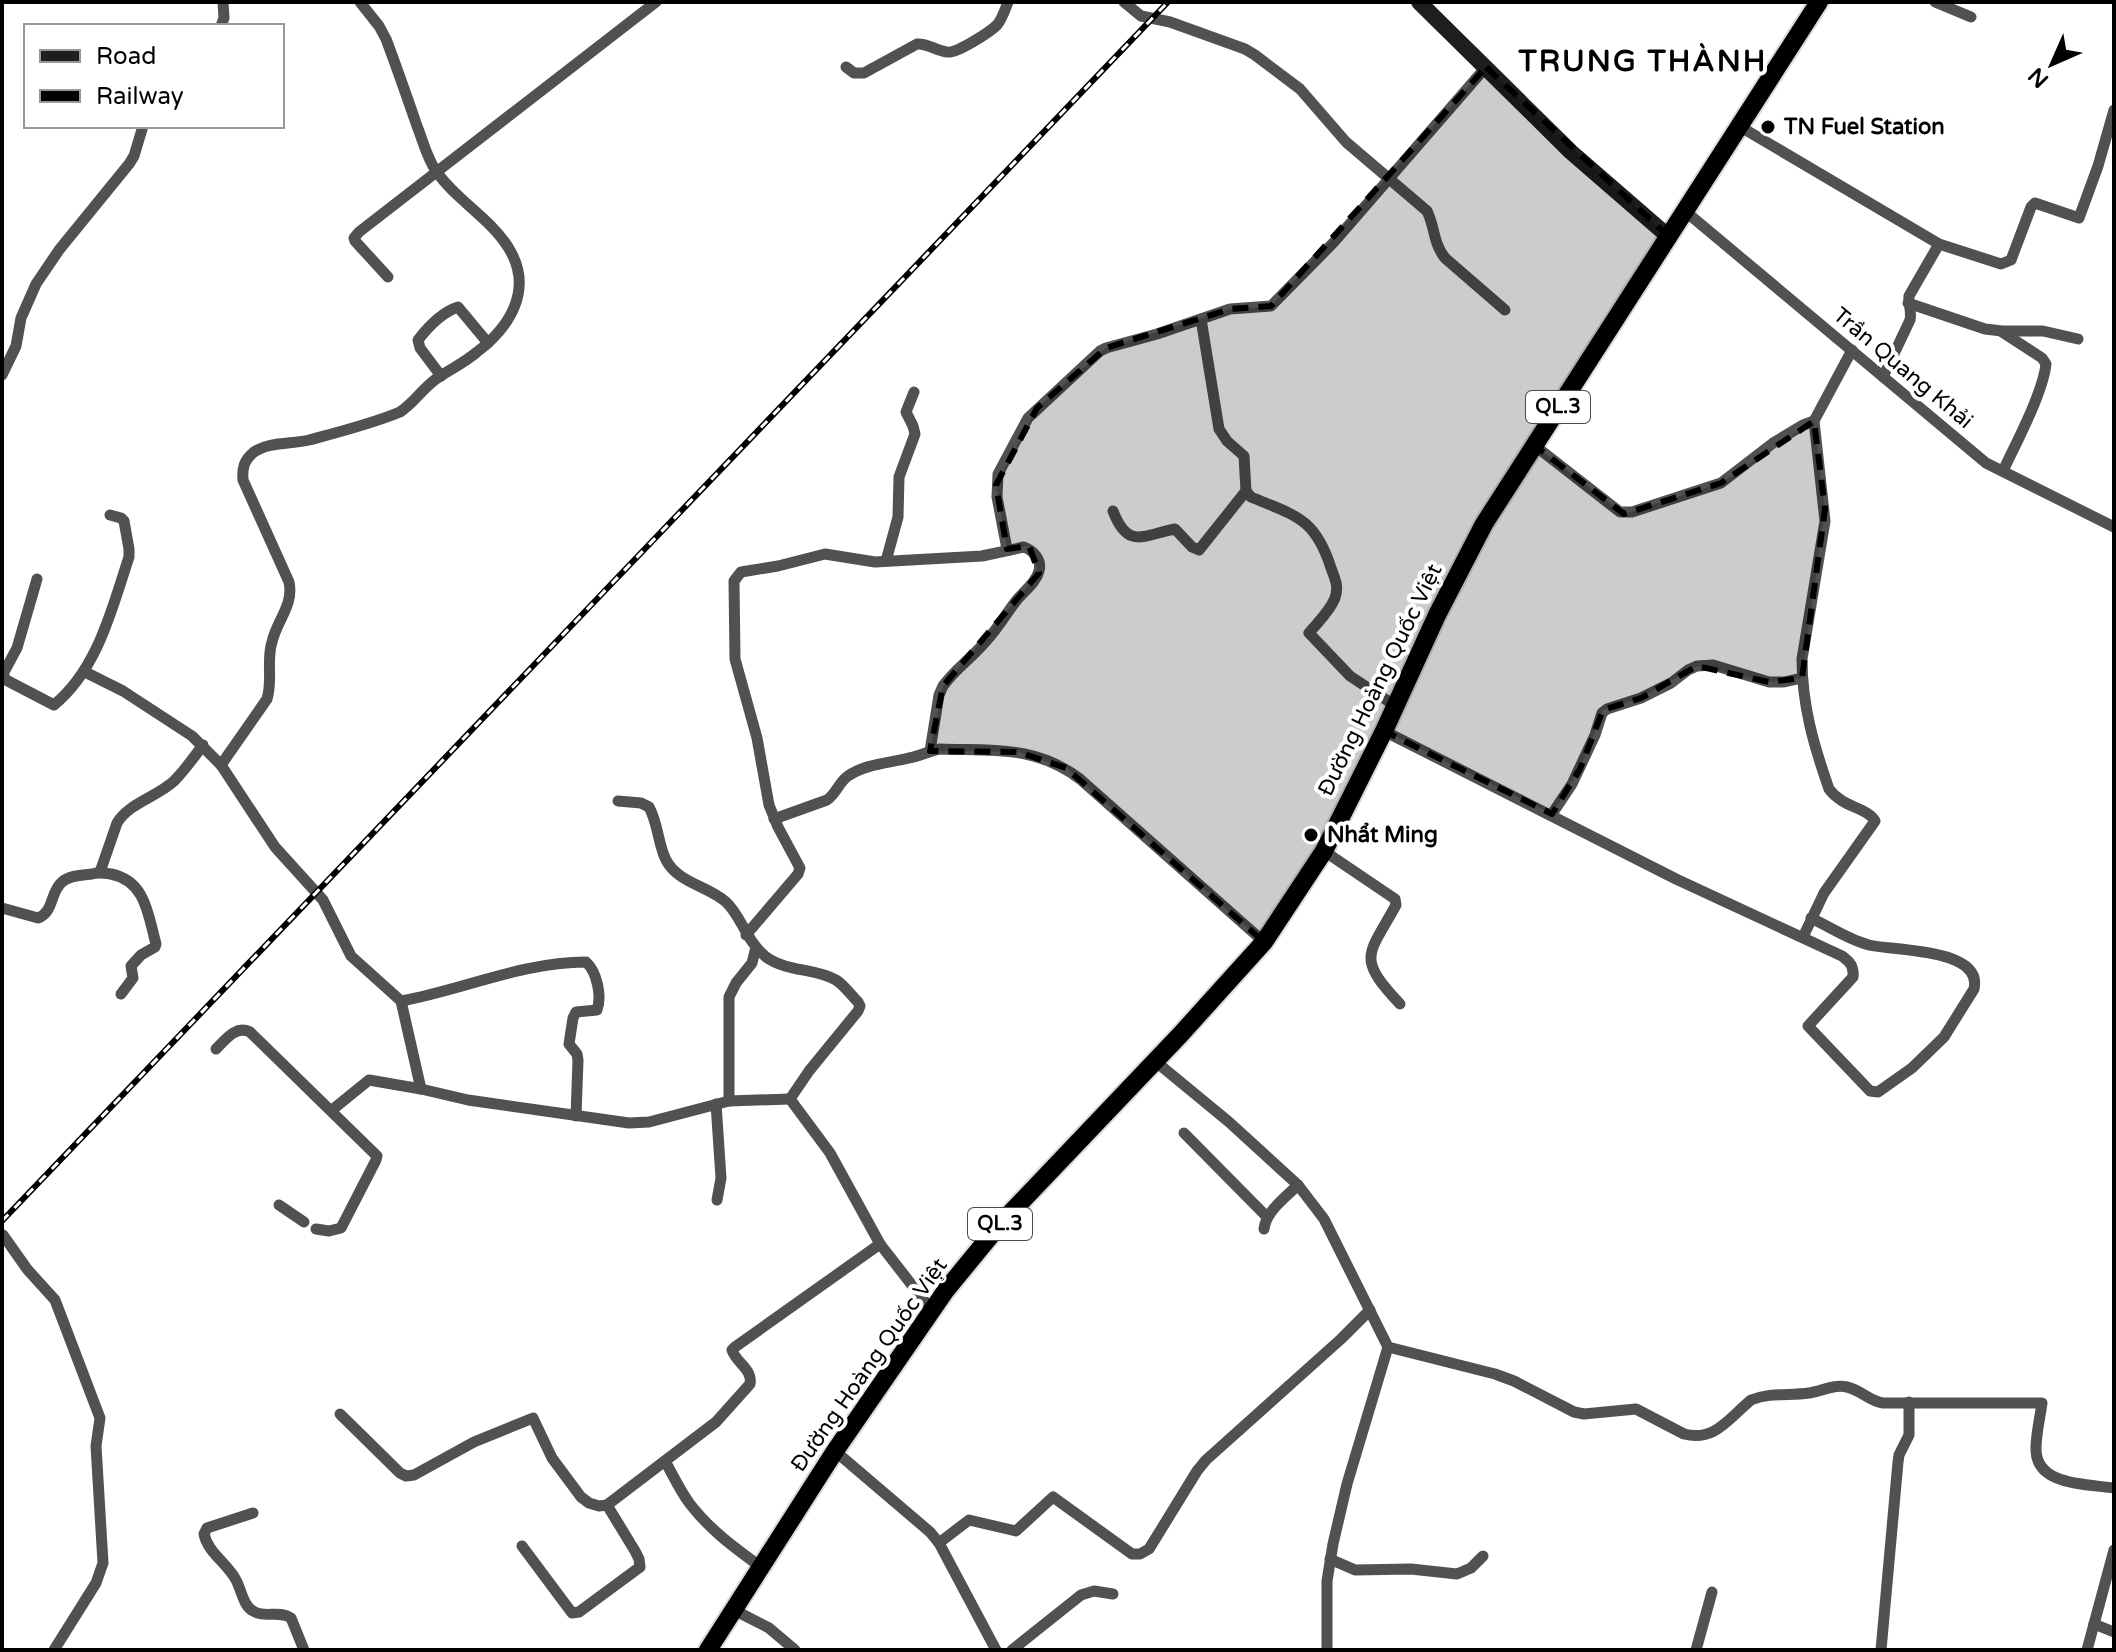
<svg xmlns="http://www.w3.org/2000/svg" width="2116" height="1652" font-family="'Varela Round',sans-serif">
<rect width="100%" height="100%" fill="#fff"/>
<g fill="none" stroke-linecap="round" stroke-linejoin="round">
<defs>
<path id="trunk" d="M 708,1650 L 835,1451 L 946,1290 L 1001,1223 L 1180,1035 L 1264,942 L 1324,851 L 1384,731 L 1437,615 L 1484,524 L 1819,2"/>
</defs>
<use href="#trunk" stroke="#dbdbdb" stroke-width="22"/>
<g stroke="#515151" stroke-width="11">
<path d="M 1124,2 L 1141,16 L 1170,22 L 1245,49 L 1255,55 L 1300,89 L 1346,142 L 1427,211 C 1435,227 1433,243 1445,258 L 1505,310"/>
<path d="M 1935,2 L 1971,17"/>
<path d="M 221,26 L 224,18 L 223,2"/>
<path d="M 846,67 L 854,73 L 864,73 L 917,44 C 928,43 936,51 947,52 C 956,54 990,32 997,25 C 1002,19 1005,10 1008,2"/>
<path d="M 1739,126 L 1939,244 L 2001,264 L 2011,260 L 2031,207 L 2035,203 L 2079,218 L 2098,166 L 2114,110"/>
<path d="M 1685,211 L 1986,463 L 2114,527"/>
<path d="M 388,277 L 355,241 L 354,238 L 359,232 L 656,2"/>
<path d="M 1908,303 L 1985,329 L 2002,331 L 2043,331 L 2078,339"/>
<path d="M 1201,319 L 1219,429 L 1227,441 L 1244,456 L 1246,491 L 1251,497 C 1296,516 1315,518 1331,568 C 1335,579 1339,586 1335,598 C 1330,611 1318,622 1309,633 L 1350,676 L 1394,705"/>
<path d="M 2002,332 L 2042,358 L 2046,364 C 2043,393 2016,443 2003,471"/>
<path d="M 2,375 L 16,346 L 21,318 L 36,284 L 59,250 L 129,164 L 134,156 L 143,126"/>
<path d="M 441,376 L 420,348 L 418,340 C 428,327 443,312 458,307 L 488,343"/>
<path d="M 1883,377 L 1910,320 C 1912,311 1908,304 1909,296 L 1939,244"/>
<path d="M 1534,445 L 1620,512 L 1632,512 L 1721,483 L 1773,443 L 1803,425 L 1814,421 L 1852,350"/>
<path d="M 1113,511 C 1128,550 1143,535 1175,529 L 1192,547 L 1199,550 L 1246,491"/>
<path d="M 1007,549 L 997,497 L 998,474 L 1028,418 L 1100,351 L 1106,348 L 1157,334 L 1230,309 L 1271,306 L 1334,242 L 1486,67"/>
<path d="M 886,561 L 898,517 L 899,477 L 915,434 L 913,426 L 906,412 L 914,392"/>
<path d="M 37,579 L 17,648 L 3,674 L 6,680 L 54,705 C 98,669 112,608 129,557 L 129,549 L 124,521 L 121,518 L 110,515"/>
<path d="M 85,672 L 123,691 L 192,736 L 221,765 L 275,847 L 323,900 L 351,956 L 401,1001 L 421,1089"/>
<path d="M 1384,731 L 1676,879 L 1842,956 C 1850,962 1854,966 1853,977 L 1808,1026 L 1870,1091 L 1878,1092 L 1912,1068 L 1944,1037 L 1974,989 C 1983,948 1894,951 1869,945 C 1849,940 1830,927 1811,918"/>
<path d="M 221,765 L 267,699 C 273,680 266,660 272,642 C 277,620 294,605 289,582 L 243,480 C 242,468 244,460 254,452 C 268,442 292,444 309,440 C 339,432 371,424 400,412 C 414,403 422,389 436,379 C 449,370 464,363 477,352 C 511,326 534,288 508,247 C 489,217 456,200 436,171 C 427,158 423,141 417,126 C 407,97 397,68 386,39 L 379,26 L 360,2"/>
<path d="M 618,801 L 641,803 L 649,807 C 658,823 658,844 666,860 C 678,883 708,886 726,902 C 742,917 746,941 766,957 C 787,972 815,968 836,980 C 844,985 851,995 858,1002 L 860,1006 L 858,1011 L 809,1071 L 790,1099"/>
<path d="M 1552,814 L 1572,784 L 1595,735 L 1602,713 L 1607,709 L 1641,698 L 1671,683 L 1688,670 L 1697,666 L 1713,665 L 1769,682 L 1784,682 L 1802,678"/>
<path d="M 774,819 L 827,800 C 836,794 839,782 848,776 C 865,764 889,763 909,758 C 920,756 929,751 940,749 C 994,751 1035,745 1080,779 L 1264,942"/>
<path d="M 1324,851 L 1395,899 L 1396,905 C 1368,956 1356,957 1400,1004"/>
<path d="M 100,872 L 117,823 C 129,803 157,797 174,781 C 185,770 194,757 203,745"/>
<path d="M 2,908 L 38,918 C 54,912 50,892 62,882 C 69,875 83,875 92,874 C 99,872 104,873 111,874 C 146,881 148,915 156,944 L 155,947 L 141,955 L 131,966 L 133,978 L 121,994"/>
<path d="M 746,935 L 798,874 L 800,868 L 778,827 L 769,805 L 757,738 L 735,659 L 734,581 L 741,572 L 778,566 L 825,554 L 875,562 L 982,556 L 1024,547 C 1034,551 1042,560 1039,571 C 1036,583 1024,591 1016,601 C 1006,614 998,628 986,641 C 973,657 955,669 943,686 L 939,695 L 930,751"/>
<path d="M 1803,937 L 1824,893 L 1875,821 C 1867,807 1843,808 1829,789 C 1814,746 1802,706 1802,659 L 1825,521 L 1814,421"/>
<path d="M 401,1001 C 462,990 522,962 586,962 C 597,972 602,996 597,1010 L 576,1012 L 573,1018 L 569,1044 L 577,1054 L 578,1060 L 576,1116"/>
<path d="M 216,1049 C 226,1039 236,1025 250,1032 L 377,1156 L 376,1160 L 341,1228 L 329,1231 L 316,1229"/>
<path d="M 1155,1061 L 1229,1122 L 1298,1185 L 1324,1219 L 1388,1347 L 1347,1484 L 1333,1544 L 1327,1581 L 1327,1650"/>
<path d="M 790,1099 L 830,1153 L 880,1244 L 932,1311"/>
<path d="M 729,1101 L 729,997 L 736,983 L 752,963 L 756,947"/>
<path d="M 716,1104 L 721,1178 L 717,1200"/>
<path d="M 332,1110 L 369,1080 L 421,1089 L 468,1100 L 629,1123 L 649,1122 L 729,1101 L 790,1099"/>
<path d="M 1184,1133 L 1267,1217"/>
<path d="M 279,1205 L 304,1222"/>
<path d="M 1264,1229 C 1266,1211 1286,1197 1298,1185"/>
<path d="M 3,1235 L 27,1269 L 55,1300 L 100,1418 L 96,1446 L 103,1563 L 96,1583 L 54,1650"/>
<path d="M 1388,1347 L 1495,1374 L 1514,1381 L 1574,1412 L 1584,1414 L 1636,1409 L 1684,1434 C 1715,1442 1729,1418 1751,1400 C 1771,1392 1789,1396 1809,1393 C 1823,1391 1833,1384 1847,1387 C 1861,1390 1869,1401 1883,1403 L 2042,1403 C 2040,1418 2036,1434 2036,1448 C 2035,1486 2087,1484 2114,1488"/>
<path d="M 340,1414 L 400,1473 L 406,1476 L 414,1475 L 474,1442 L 533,1418 L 552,1458 L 581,1497 L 589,1503 L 599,1506 L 607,1505 L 716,1422 L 750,1384 C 753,1369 736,1363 732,1350 L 735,1347 L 880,1244"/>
<path d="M 835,1451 L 930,1532 L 939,1543 L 996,1650"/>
<path d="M 665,1461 C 673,1475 680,1491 690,1504 C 710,1530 735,1548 761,1567"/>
<path d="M 253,1513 L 207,1528 L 204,1534 C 208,1553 227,1563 236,1580 C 242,1591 243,1607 255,1612 C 266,1618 279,1610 291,1618 L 304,1650"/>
<path d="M 939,1543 L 969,1520 L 1016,1531 L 1053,1497 L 1132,1554 L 1140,1554 L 1149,1549 L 1197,1471 L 1206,1460 L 1341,1339 L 1370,1310"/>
<path d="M 522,1546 L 572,1613 L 579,1612 L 640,1567 L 639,1559 L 635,1551 L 607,1505"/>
<path d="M 1330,1559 L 1355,1570 L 1411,1569 L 1457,1574 L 1471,1568 L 1483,1556"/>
<path d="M 734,1610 L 769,1628 L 795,1650"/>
<path d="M 2094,1624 L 2114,1632"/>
<path d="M 1012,1650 L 1081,1595 L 1094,1591 L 1113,1594"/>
<path d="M 1696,1650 L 1712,1592"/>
<path d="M 1881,1650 L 1898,1462 L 1899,1455 L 1909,1435 L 1909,1402"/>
<path d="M 2087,1650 L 2114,1550"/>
</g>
<path stroke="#1e1e1e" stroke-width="16" d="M 1419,2 L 1571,152 L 1669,237"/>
<use href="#trunk" stroke="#000" stroke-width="18"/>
<defs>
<path id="rail" d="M 2,1221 L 1168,2"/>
</defs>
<use href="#rail" stroke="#000" stroke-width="6"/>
<use href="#rail" stroke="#fff" stroke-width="3" stroke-dasharray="9" stroke-linecap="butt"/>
</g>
<path fill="#000" fill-opacity="0.2" stroke="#000" stroke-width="6" stroke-dasharray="16 10" stroke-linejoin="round" d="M 1486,67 L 1669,237 L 1534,445 L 1624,514 L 1721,483 L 1814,421 L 1825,509 L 1802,678 L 1769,682 L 1697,666 L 1641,698 L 1603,710 L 1580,769 L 1552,814 L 1384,731 L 1324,851 L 1264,942 L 1066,768 L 1018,752 L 930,751 L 943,686 L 1039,573 L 1029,546 L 1007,549 L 996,485 L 1037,408 L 1106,348 L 1230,309 L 1271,306 Z"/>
<g fill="#000" stroke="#fff" stroke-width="3">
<circle cx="1768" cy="127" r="8"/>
<circle cx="1311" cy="835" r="8"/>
</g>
<g text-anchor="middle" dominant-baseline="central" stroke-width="8" stroke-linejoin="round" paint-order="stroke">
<g fill="#fff" stroke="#4c4c4c" stroke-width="2">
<rect x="1526" y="391" width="64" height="32" rx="6"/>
<rect x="968" y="1208" width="64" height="32" rx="6"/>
</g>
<g font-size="20" font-weight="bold" fill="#000">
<text x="1558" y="407">QL.3</text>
<text x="1000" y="1224">QL.3</text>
</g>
<g font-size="22" font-weight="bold" fill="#000" stroke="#fff" text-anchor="start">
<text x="1784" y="127">TN Fuel Station</text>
<text x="1327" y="835">Nhẩt Ming</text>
</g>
<g font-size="22" fill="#000" stroke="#fff">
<text transform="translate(1903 368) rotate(40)">Trần Quang Khải</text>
<text transform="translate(1380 680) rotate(-64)">Đường Hoàng Quốc Việt</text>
<text transform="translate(869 1365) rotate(-55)">Đường Hoàng Quốc Việt</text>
</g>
<g font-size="30" font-weight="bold" letter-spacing="2" fill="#000" stroke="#fff">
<text x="1643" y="61">TRUNG THÀNH</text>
</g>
</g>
<rect width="2116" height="1652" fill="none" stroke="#000000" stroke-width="8"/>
<rect x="24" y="24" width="260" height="104" fill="#ffffff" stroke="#999999" stroke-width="2"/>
<rect x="40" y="50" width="40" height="12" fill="#1e1e1e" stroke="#999999" stroke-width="2"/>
<text x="96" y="64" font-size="24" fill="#000000">Road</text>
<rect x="40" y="90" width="40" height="12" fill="#000000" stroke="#999999" stroke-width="2"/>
<text x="96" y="104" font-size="24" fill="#000000">Railway</text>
<g transform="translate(2052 64) rotate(225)" stroke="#ffffff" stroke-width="6" paint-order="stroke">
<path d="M0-6L14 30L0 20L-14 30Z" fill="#000000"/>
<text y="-12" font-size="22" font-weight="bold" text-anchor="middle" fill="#000000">N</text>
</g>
</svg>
